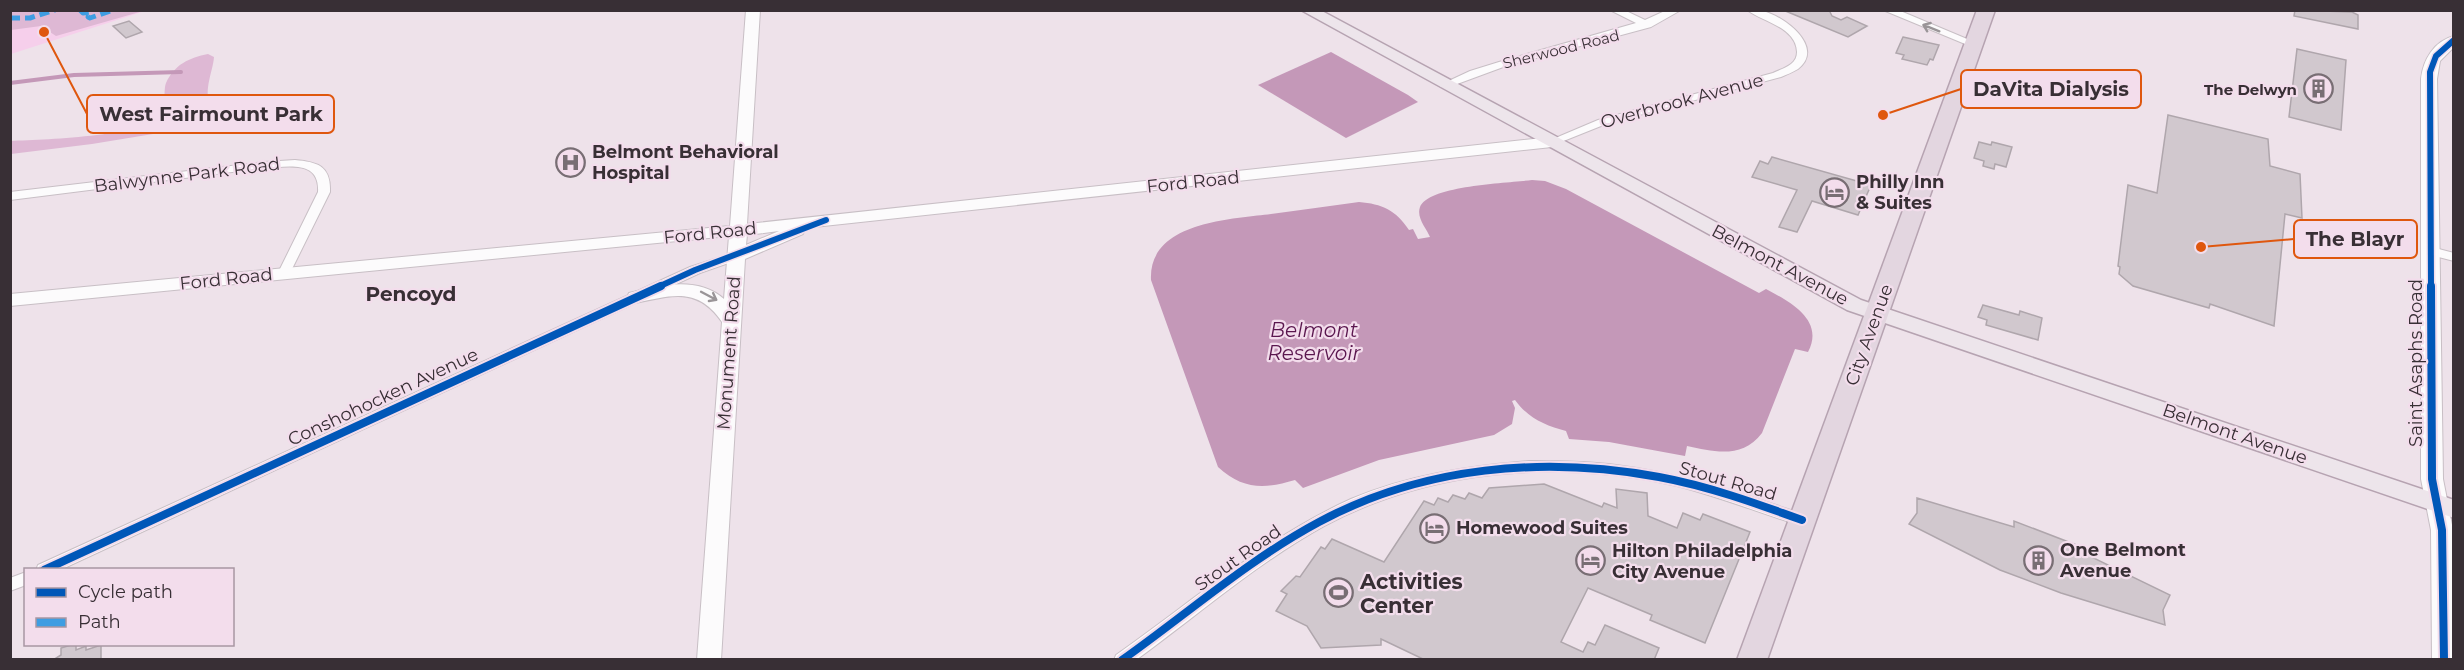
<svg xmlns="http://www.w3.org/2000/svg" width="2464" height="670" font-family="Montserrat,sans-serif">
<rect width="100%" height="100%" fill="#eee2ea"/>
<path fill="#f6cfeb" d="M 11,10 L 145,11 L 11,54 Z"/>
<g fill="#deb8d4">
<path d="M 11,10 L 143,10 L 143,11 L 56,36 L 41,26 L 11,30 Z"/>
<path d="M 208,54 L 214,57 C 213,72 201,95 213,108 C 216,111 221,113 225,116 L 220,123 L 92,144 L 11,154 L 11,141 C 49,139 148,137 175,111 L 174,106 L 164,102 C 165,96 164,88 166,83 C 175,64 189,58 208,54 Z"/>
</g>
<g fill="#c498b8">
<path d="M 1331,52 L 1408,95 L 1418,102 L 1346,138 L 1258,85 Z"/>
<path d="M 1532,180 L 1545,181 L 1566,189 L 1759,293 L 1766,289 C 1790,302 1825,320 1808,352 L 1795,349 L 1762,433 C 1742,459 1715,452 1687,446 L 1685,456 L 1609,442 L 1569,439 L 1566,431 C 1545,426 1527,417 1515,400 L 1512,401 L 1515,408 L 1512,424 L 1494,435 L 1379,460 L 1303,488 L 1295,480 C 1265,489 1243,490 1218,467 L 1151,280 C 1148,222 1231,219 1271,214 C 1301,210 1330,206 1359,202 C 1382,204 1396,210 1409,230 L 1413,229 L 1418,239 L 1430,237 C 1427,229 1416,218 1420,207 C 1429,185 1509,183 1532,180 Z"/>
</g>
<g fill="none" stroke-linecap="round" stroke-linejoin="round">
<path stroke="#c498b8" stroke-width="4" d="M 10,83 L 74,75 L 181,72"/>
</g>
<g fill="#d1c8ce" stroke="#afa6ac" stroke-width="1.5">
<path d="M 1783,10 L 1829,10 L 1832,16 L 1841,20 L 1847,17 L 1867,26 L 1848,37 Z"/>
<path d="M 2295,10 L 2352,12 L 2358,15 L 2358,29 L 2294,16 Z"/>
<path d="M 129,21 L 142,32 L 126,38 L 113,26 Z"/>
<path d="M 1903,37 L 1939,45 L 1933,60 L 1930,59 L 1927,65 L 1902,59 L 1904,55 L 1896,53 Z"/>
<path d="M 2297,49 L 2346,60 L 2341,130 L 2289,117 Z"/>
<path d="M 2168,115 L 2268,139 L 2270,166 L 2300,174 L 2302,218 L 2285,214 L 2274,326 L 2210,304 L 2209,308 L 2133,286 L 2119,274 L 2120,267 L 2118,266 L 2128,185 L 2157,193 Z"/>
<path d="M 1979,142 L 1991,145 L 1992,142 L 2012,147 L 2006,167 L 1995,164 L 1994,169 L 1983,166 L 1984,161 L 1974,158 Z"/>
<path d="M 1772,157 L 1871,185 L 1858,215 L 1812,201 L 1797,232 L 1779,227 L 1797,190 L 1752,177 L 1760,161 L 1768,164 Z"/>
<path d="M 1983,305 L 2019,315 L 2020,311 L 2042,318 L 2038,340 L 1986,325 L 1987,320 L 1978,317 Z"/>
<path d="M 1544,484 L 1602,507 L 1604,503 L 1617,508 L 1616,489 L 1647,493 L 1648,516 L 1677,528 L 1683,513 L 1700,520 L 1703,514 L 1750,532 L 1705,643 L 1650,620 L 1652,615 L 1588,588 L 1561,642 L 1583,652 L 1588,642 L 1595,645 L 1605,625 L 1659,648 L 1654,660 L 1425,660 L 1381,639 L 1381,645 L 1321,648 L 1307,626 L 1276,611 L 1287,594 L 1281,591 L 1296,576 L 1300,577 L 1321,547 L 1325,549 L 1332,539 L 1384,562 L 1424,501 L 1434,505 L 1438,498 L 1448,502 L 1453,495 L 1465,499 L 1469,493 L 1482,498 L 1489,488 Z"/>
<path d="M 1917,498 L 2014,527 L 2014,521 L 2079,546 L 2077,550 L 2170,595 L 2163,610 L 2165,625 L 2061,593 L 2000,570 L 1909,524 L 1917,513 Z"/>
<path d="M 71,645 L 76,645 L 76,650 L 86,646 L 86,650 L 101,645 L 101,660 L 53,660 L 61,655 L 61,648 Z"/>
</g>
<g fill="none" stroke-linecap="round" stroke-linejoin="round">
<defs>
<g id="street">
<path d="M 1610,10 L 1624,10 L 1645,20 L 1667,10 L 1681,10 L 1651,27 L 1506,66 L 1449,87 L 1441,87 L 1440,85 L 1470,71 L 1499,62 L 1636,23 Z"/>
<path d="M 1747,10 C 1752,10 1757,10 1762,11 C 1783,15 1826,47 1798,69 C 1793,72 1786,75 1781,77 L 1606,124 L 1556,144 L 1548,144 L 1546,142 L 1598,120 L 1773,73 C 1779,70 1786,68 1791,64 C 1795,61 1797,57 1797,52 C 1796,27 1763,22 1747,10 Z"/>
<path d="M 1883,10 L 1898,10 L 1979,44 L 1974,47 L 1970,46 Z"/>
<path d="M 295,160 C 318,162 331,166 330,192 L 290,273 L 284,277 L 278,273 L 318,192 C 320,159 287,167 264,168 L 10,200 L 10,192 L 264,162 Z"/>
<path d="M 2431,247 L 2454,253 L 2454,261 L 2427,254 L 2425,251 Z"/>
<path d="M 736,252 L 742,256 L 740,259 L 700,273 L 60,570 L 36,570 L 38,565 L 690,267 Z"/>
<path d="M 1529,461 C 1558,461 1587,461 1616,465 C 1682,473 1745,494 1808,516 L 1810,520 L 1808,524 L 1802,526 C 1760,513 1720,497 1677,486 C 1559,459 1431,469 1324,526 C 1257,563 1198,615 1136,660 L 1114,660 L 1116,655 C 1193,601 1265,538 1351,499 C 1407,475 1468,466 1529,461 Z"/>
<path d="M 26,572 L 26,585 L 10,591 L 10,578 Z"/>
</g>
<g id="secondary">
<path d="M 746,10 L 760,10 L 747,224 L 1552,137 L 1560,142 L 1552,147 L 805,228 L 803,234 L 745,259 L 721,660 L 697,660 L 722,322 C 698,287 673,295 636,303 L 629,301 L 627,297 L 629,293 C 660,285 698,276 724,299 L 729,236 L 10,306 L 10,294 L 730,226 ZM 779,231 L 746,245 L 747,235 Z"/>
<path d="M 2454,36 L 2454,47 L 2440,61 L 2437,79 L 2443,479 L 2453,530 L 2454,660 L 2432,660 L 2431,530 L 2421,479 L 2421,79 C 2423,60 2434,41 2454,36 Z"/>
</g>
<path id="primary" d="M 1301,10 L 1320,10 L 1861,300 L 2454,500 L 2454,518 L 1847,310 Z"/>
<path id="highway" d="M 1977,10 L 1995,10 L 1767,660 L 1737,660 Z"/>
</defs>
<use href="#street" stroke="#c8bfc5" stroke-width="2"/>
<use href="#secondary" stroke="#c8bfc5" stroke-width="2"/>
<use href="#primary" stroke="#b6a3b1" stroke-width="3"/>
<use href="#highway" stroke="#b6a3b1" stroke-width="3"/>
<use href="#street" fill="#fcfbfc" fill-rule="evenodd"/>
<use href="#secondary" fill="#fcfbfc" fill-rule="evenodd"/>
<use href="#primary" fill="#ede5eb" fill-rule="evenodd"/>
<use href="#highway" fill="#e3d6e0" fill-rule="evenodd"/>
<g stroke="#3e9de2" stroke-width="5" stroke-dasharray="10 5" stroke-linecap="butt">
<path d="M 80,10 L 83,13 L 90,12 L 88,17 L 90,18 L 113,10"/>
<path d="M 10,18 L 30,18 L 55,10"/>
</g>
<defs>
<g id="cycleway-far1">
<path d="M 658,287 L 695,270 L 826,220"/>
<path d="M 2431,287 L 2430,72 L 2436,56 L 2454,40"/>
</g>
<g id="cycleway">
<path d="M 2431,286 L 2432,479 L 2442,530 L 2444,660"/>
<path d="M 44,570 L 661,286"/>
<path d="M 1122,660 C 1187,614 1248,560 1319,522 C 1423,466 1544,456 1659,477 C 1708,486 1755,503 1802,520"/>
</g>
</defs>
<use href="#cycleway-far1" stroke="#f3ddec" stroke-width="9"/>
<use href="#cycleway" stroke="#f3ddec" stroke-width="12"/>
<use href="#cycleway-far1" stroke="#0057b8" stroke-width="6"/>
<use href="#cycleway" stroke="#0057b8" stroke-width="8"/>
</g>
<defs><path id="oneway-shaft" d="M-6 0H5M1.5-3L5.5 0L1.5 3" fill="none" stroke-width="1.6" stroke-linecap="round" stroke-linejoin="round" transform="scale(1.5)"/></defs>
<g stroke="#9a9598">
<use href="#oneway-shaft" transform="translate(1931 28) rotate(-158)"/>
<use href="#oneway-shaft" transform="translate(709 296) rotate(28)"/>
</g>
<defs>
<symbol id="building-ring" viewBox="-11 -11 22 22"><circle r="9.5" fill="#f3ddec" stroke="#786e74" stroke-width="1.5"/><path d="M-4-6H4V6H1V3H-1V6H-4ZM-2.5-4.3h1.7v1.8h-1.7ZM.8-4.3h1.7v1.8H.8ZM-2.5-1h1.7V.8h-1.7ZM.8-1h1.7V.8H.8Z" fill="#786e74"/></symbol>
<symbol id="hospital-ring" viewBox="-11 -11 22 22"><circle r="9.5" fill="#f3ddec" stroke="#786e74" stroke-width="1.5"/><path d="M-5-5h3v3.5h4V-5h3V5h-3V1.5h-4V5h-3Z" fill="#786e74"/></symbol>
<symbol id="hotel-ring" viewBox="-11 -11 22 22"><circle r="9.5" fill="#f3ddec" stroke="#786e74" stroke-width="1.5"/><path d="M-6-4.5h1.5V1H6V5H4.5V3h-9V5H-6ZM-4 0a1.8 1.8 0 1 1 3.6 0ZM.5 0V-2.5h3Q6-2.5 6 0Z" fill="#786e74"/></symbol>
<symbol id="stadium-ring" viewBox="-11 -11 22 22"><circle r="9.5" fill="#f3ddec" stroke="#786e74" stroke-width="1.5"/><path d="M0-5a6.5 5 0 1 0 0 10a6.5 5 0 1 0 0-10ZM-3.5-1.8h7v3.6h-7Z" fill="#786e74"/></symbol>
</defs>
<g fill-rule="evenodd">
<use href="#building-ring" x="2302" y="72" width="33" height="33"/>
<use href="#hospital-ring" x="554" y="146" width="33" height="33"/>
<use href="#hotel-ring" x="1818" y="176" width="33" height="33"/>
<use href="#hotel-ring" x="1418" y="512" width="33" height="33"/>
<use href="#building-ring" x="2022" y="544" width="33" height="33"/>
<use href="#hotel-ring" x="1574" y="544" width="33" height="33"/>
<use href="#stadium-ring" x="1322" y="576" width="33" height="33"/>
</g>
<g text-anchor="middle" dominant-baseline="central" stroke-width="4.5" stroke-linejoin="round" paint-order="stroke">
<g font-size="15" fill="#382f35" stroke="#f3ddec">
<text transform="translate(1561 49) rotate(-14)">Sherwood Road</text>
</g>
<g font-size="15" font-weight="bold" fill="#382f35" stroke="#f3ddec" text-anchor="end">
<text x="2297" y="89">The Delwyn</text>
</g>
<g font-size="18" fill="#382f35" stroke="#f3ddec">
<text transform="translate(1682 101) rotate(-15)">Overbrook Avenue</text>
<text transform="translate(187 175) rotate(-7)">Balwynne Park Road</text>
<text transform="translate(1193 182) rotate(-6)">Ford Road</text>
<text transform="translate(710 233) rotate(-6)">Ford Road</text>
<text transform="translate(1780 265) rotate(28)">Belmont Avenue</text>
<text transform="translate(226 279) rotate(-6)">Ford Road</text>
<text transform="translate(1869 335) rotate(-70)">City Avenue</text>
<text transform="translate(729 353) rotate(-86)">Monument Road</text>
<text transform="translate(2416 363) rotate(-90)">Saint Asaphs Road</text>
<text transform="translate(383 397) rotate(-25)">Conshohocken Avenue</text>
<text transform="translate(2235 434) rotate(19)">Belmont Avenue</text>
<text transform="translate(1728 481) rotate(16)">Stout Road</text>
<text transform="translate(1238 558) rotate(-35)">Stout Road</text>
</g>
<g font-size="18" font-weight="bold" fill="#382f35" stroke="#f3ddec" text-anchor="start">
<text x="592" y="152">Belmont Behavioral<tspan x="592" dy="21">Hospital</tspan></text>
<text x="1856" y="182">Philly Inn<tspan x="1856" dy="21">&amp; Suites</tspan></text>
<text x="1456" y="528">Homewood Suites</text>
<text x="2060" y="550">One Belmont<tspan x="2060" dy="21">Avenue</tspan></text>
<text x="1612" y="551">Hilton Philadelphia<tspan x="1612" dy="21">City Avenue</tspan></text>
</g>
<g font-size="20" font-weight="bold" fill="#382f35" stroke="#f3ddec">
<text x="411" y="294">Pencoyd</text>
</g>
<g font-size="20" font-style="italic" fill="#5a164e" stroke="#f3ddec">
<text x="1314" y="330">Belmont<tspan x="1314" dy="23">Reservoir</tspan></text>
</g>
<g font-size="21" font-weight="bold" fill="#382f35" stroke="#f3ddec" text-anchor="start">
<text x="1360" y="581">Activities<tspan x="1360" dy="24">Center</tspan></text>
</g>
</g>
<path fill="none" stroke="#df570e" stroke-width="2" d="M1883 115L1961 89M44 32L87 114M2201 247L2294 239"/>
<g fill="#df570e" stroke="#f3ddec" stroke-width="2">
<circle cx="1883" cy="115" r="6"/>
<circle cx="44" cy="32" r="6"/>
<circle cx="2201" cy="247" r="6"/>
</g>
<g fill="#f3ddec" stroke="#df570e" stroke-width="2">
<rect x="1961" y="70" width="180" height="38" rx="6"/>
<rect x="87" y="95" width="247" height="38" rx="6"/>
<rect x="2294" y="220" width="123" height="38" rx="6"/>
</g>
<g font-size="20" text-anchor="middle" font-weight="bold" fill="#382f35">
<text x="2051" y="96">DaVita Dialysis</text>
<text x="211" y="121">West Fairmount Park</text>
<text x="2355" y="246">The Blayr</text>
</g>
<rect width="2464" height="670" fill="none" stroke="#382f35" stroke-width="24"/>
<rect x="24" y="568" width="210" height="78" fill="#f3ddec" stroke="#a897a3" stroke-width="1.5"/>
<rect x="36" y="588" width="30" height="9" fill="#0057b8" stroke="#a897a3" stroke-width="1.5"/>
<text x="78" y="598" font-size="18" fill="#382f35">Cycle path</text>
<rect x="36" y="618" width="30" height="9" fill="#3e9de2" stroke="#a897a3" stroke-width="1.5"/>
<text x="78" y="628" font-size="18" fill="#382f35">Path</text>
</svg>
